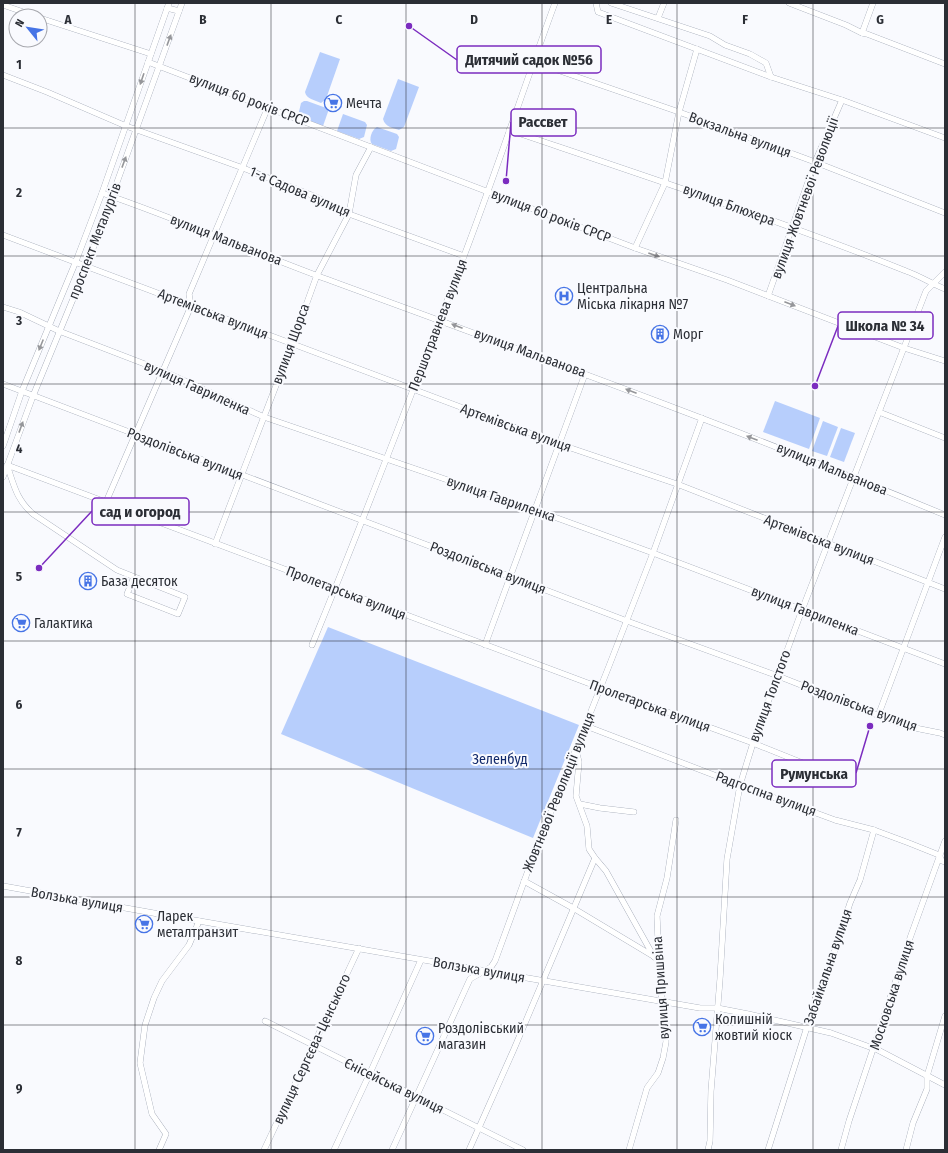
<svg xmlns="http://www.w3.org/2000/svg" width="948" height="1153" font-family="'Fira Sans Condensed',sans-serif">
<rect width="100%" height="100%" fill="#f9fafe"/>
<g fill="#b7cefc">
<path d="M 320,52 L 340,59 L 326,99 L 321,103 C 315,100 306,99 305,92 Z"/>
<path d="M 398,79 L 419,87 L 404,127 L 399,130 C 393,128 385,127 383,119 Z"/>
<path d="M 304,101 L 307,101 L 329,109 L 323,126 L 298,116 L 301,103 Z"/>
<path d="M 343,114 L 365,122 L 367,125 L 364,137 L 359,139 L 337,131 Z"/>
<path d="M 377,127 L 397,134 L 399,137 L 396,149 L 391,151 L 372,144 C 368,140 372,129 377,127 Z"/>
<path d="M 775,401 L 820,418 L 809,449 L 763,432 Z"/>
<path d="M 823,421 L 838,427 L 827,456 L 812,451 Z"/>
<path d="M 841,428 L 855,433 L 844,462 L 830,457 Z"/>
<path d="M 328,627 L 579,725 L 533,838 L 281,734 Z"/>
</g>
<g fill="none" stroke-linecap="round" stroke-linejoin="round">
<defs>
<g id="minor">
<path d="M 596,3 L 598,12 L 771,77 L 842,100 L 945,138"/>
<path d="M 611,3 L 710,36 L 725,45 L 750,54 L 766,63 L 771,77"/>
<path d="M 789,3 L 846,25 L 862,33 L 867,34 L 945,64"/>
<path d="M 3,5 L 35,16"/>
<path d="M 167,8 L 179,11"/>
<path d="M 40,18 L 151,54"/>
<path d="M 658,18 L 664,3"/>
<path d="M 862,33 L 873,3"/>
<path d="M 148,62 L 635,248 L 727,280 L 904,348 L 945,361"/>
<path d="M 534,62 L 679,112 L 815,162 L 945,213"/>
<path d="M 3,75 L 47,92 L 126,126 L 243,168 L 314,196 L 349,214 L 464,256"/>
<path d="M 509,130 C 642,175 776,219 906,271 C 920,276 932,284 945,289"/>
<path d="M 102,193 C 175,218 246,249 318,276 C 528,353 738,429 945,515"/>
<path d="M 3,235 L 559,444 L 677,484 L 945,589"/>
<path d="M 635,248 L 665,183 L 679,112 L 697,49"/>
<path d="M 768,296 L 815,162 L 842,100"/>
<path d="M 3,307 L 19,312 L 59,331 L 163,371 L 264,417 L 535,510 L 653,553 L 945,664"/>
<path d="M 3,384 L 627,621 L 778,676 L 905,726 L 940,733 L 945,735"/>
<path d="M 879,412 L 945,438"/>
<path d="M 3,446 L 22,391 L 76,261 L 102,193 L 169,3"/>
<path d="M 3,477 L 33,396 L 87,265 L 182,3"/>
<path d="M 106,502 L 191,306 L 189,294 L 268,107"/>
<path d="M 215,544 L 292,344 L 317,275 L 349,214 L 356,175 L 371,147"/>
<path d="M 134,577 L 127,594 L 178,614 L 185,597 L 117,570 L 33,514 C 16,499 14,485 7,465 L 601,688 L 753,743 L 850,782"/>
<path d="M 312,645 C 365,516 415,386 464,256 C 496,172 524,87 555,3"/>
<path d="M 485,645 L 585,374"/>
<path d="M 878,716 L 945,537"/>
<path d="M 586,726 L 740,785 L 835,820 L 874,830 L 909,843 L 939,855 L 942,861 L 945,862"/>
<path d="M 576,750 L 579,762 L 576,796 L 587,826 L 589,849 L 595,858 L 606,871 L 654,957"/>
<path d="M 580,804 L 600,808 L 634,812"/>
<path d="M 524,881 L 573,908 L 653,956"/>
<path d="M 3,886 C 235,928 467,969 700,1008 L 717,1008 L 748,1014 L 831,1033 L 878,1050 L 945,1085"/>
<path d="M 265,1021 L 523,1150"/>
<path d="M 159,1150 L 166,1134 L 152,1114 L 140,1063 L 145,1025 L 154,998 L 162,981 L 189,945 L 199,921"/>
<path d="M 264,1150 L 359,948"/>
<path d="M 334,1150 L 370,1073 L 421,960"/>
<path d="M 392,1150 L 470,979 L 491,967 L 495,961 L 533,857 L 609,666 L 653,553 L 702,418"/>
<path d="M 469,1150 L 514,1049 L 595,858"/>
<path d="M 629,1150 L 647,1088 L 658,1073 L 663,1058 L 666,1042 L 665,1013 L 662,1001 L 660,986 L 657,916 L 667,878 L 676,820"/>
<path d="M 708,1150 L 710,1141 L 711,1091 L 720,979 L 727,859 L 740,785 L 753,743 L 802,610 L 926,291 L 945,272"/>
<path d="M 768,1150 L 807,1027 L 825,981 L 850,903 L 860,880 L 874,830"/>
<path d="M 841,1150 L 849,1121 L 910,938 L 945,841"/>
<path d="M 906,1150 L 913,1123 L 927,1089 L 927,1076 L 945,1016"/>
</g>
</defs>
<use href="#minor" stroke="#9098a8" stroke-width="6"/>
<use href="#minor" stroke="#fff" stroke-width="5.5"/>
</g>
<defs><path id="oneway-solid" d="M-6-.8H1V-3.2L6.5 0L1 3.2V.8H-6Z"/></defs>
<g fill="#95969a">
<use href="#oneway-solid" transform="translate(169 40) rotate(-70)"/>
<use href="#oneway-solid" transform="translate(142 79) rotate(109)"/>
<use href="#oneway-solid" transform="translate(124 162) rotate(-70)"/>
<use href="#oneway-solid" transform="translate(654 255) rotate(19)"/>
<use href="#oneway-solid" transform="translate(790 304) rotate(21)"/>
<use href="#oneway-solid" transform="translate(457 326) rotate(-159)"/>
<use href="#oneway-solid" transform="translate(41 345) rotate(112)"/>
<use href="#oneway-solid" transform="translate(631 391) rotate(-159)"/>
<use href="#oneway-solid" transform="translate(21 427) rotate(-70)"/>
<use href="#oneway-solid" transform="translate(752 438) rotate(-159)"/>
</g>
<path fill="none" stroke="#2b2e35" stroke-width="1" stroke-opacity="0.55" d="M 135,3 L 135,1150M 271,3 L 271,1150M 406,3 L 406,1150M 542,3 L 542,1150M 677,3 L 677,1150M 813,3 L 813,1150M 3,128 L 945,128M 3,256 L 945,256M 3,384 L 945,384M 3,512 L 945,512M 3,641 L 945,641M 3,769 L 945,769M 3,897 L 945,897M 3,1025 L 945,1025"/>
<defs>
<symbol id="supermarket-ring" viewBox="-11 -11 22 22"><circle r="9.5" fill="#f9fafe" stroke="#4674e6" stroke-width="1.5"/><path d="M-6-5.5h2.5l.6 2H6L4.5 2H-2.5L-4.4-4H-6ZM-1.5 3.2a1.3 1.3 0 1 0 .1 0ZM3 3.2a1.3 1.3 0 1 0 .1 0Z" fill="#4674e6"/></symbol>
<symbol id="hospital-ring" viewBox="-11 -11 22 22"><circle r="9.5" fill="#f9fafe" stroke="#4674e6" stroke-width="1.5"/><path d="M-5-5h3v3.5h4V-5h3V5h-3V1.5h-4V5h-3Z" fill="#4674e6"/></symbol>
<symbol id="building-ring" viewBox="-11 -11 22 22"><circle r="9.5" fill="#f9fafe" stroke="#4674e6" stroke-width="1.5"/><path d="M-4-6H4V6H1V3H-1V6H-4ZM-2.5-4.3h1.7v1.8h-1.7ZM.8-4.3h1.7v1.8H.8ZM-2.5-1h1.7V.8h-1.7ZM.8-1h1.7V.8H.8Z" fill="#4674e6"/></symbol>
</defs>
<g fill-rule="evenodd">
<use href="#supermarket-ring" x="323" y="93" width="20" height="20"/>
<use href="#hospital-ring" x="554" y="286" width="20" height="20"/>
<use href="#building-ring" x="650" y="324" width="20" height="20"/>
<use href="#building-ring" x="78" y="571" width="20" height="20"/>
<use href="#supermarket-ring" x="11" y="613" width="20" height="20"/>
<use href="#supermarket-ring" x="134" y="914" width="20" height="20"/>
<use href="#supermarket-ring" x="692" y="1017" width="20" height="20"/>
<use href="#supermarket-ring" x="415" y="1026" width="20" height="20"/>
</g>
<g text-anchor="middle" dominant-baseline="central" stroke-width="4" stroke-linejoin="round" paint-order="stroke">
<g font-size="14" fill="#2b2e35" stroke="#f9fafe">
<text transform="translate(249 100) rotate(21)">вулиця 60 років СРСР</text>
<text transform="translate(740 135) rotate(20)">Вокзальна вулиця</text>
<text transform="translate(300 192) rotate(23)">1-а Садова вулиця</text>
<text transform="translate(805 198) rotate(-70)">вулиця Жовтневої Революції</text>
<text transform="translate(729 205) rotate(20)">вулиця Блюхера</text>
<text transform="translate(551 216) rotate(21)">вулиця 60 років СРСР</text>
<text transform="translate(226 240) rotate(21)">вулиця Мальванова</text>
<text transform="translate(95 241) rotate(-69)">проспект Металургів</text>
<text transform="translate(213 314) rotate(21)">Артемівська вулиця</text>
<text transform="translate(438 325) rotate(-69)">Першотравнева вулиця</text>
<text transform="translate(291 344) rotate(-70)">вулиця Щорса</text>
<text transform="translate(530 353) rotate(20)">вулиця Мальванова</text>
<text transform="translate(197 388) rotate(24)">вулиця Гавриленка</text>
<text transform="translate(516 428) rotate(20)">Артемівська вулиця</text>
<text transform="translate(185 454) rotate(21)">Роздолівська вулиця</text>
<text transform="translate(832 469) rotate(22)">вулиця Мальванова</text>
<text transform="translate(501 499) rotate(19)">вулиця Гавриленка</text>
<text transform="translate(819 540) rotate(21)">Артемівська вулиця</text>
<text transform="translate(488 568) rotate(21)">Роздолівська вулиця</text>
<text transform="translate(346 593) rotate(21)">Пролетарська вулиця</text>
<text transform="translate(805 611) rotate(21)">вулиця Гавриленка</text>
<text transform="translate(770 696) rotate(-70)">вулиця Толстого</text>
<text transform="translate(650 706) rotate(20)">Пролетарська вулиця</text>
<text transform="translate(859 706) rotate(20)">Роздолівська вулиця</text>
<text transform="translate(559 792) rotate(-68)">Жовтневої Революції вулиця</text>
<text transform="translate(766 794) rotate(20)">Радгоспна вулиця</text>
<text transform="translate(77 900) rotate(10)">Волзька вулиця</text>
<text transform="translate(828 967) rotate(-71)">Забайкальна вулиця</text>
<text transform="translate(479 970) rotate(10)">Волзька вулиця</text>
<text transform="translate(661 988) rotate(-94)">вулиця Пришвіна</text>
<text transform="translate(892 995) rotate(-72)">Московська вулиця</text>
<text transform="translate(312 1049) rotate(-65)">вулиця Сергєєва-Ценського</text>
<text transform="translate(394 1086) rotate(26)">Єнісейська вулиця</text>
</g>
<g font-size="14" fill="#2b2e35" stroke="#f9fafe" text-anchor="start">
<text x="346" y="103">Мечта</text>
<text x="577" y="288">Центральна<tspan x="577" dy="16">Міська лікарня №7</tspan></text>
<text x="673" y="334">Морг</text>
<text x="101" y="581">База десяток</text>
<text x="34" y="623">Галактика</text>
<text x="157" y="916">Ларек<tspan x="157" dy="16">металтранзит</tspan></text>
<text x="715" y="1019">Колишній<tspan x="715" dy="16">жовтий кіоск</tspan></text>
<text x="438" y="1028">Роздолівський<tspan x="438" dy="16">магазин</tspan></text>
</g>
<g font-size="14" fill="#11296b" stroke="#f9fafe">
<text x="500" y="759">Зеленбуд</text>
</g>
</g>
<g font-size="13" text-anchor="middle" font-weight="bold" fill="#2b2e35" stroke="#f9fafe" stroke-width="4" stroke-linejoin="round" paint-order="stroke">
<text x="68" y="24">A</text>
<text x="203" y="24">B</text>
<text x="339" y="24">C</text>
<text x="474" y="24">D</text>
<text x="609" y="24">E</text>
<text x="745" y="24">F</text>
<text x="880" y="24">G</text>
<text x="19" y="69">1</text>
<text x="19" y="197">2</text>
<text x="19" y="325">3</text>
<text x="19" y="453">4</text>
<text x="19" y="581">5</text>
<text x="19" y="709">6</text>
<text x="19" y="837">7</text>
<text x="19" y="965">8</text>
<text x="19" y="1093">9</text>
</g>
<path fill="none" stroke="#7b2cbf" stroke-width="1.5" d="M409 26L457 60M506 181L511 122M815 386L838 326M39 568L92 511M870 726L856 773"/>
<g fill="#7b2cbf" stroke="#f9fafe" stroke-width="1.5">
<circle cx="409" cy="26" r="4"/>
<circle cx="506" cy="181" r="4"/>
<circle cx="815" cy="386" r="4"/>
<circle cx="39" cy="568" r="4"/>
<circle cx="870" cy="726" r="4"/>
</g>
<g fill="#f9fafe" stroke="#7b2cbf" stroke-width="1.5">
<rect x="457" y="46" width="144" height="27" rx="4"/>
<rect x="511" y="109" width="65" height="27" rx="4"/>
<rect x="838" y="312" width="95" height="27" rx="4"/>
<rect x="92" y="498" width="97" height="27" rx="4"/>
<rect x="772" y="760" width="84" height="27" rx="4"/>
</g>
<g font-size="15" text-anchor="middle" font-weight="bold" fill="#2b2e35">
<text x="529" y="65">Дитячий садок №56</text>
<text x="543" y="127">Рассвет</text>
<text x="885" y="331">Школа № 34</text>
<text x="140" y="517">сад и огород</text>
<text x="814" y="779">Румунська</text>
</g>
<rect width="948" height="1153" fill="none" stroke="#2b2e35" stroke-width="8"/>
<g transform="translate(28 28) rotate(300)"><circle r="19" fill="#f9fafe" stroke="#a7a8ae"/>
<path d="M0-3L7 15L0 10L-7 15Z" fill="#4674e6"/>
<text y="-6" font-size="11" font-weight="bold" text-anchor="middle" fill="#2b2e35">N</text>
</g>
</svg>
